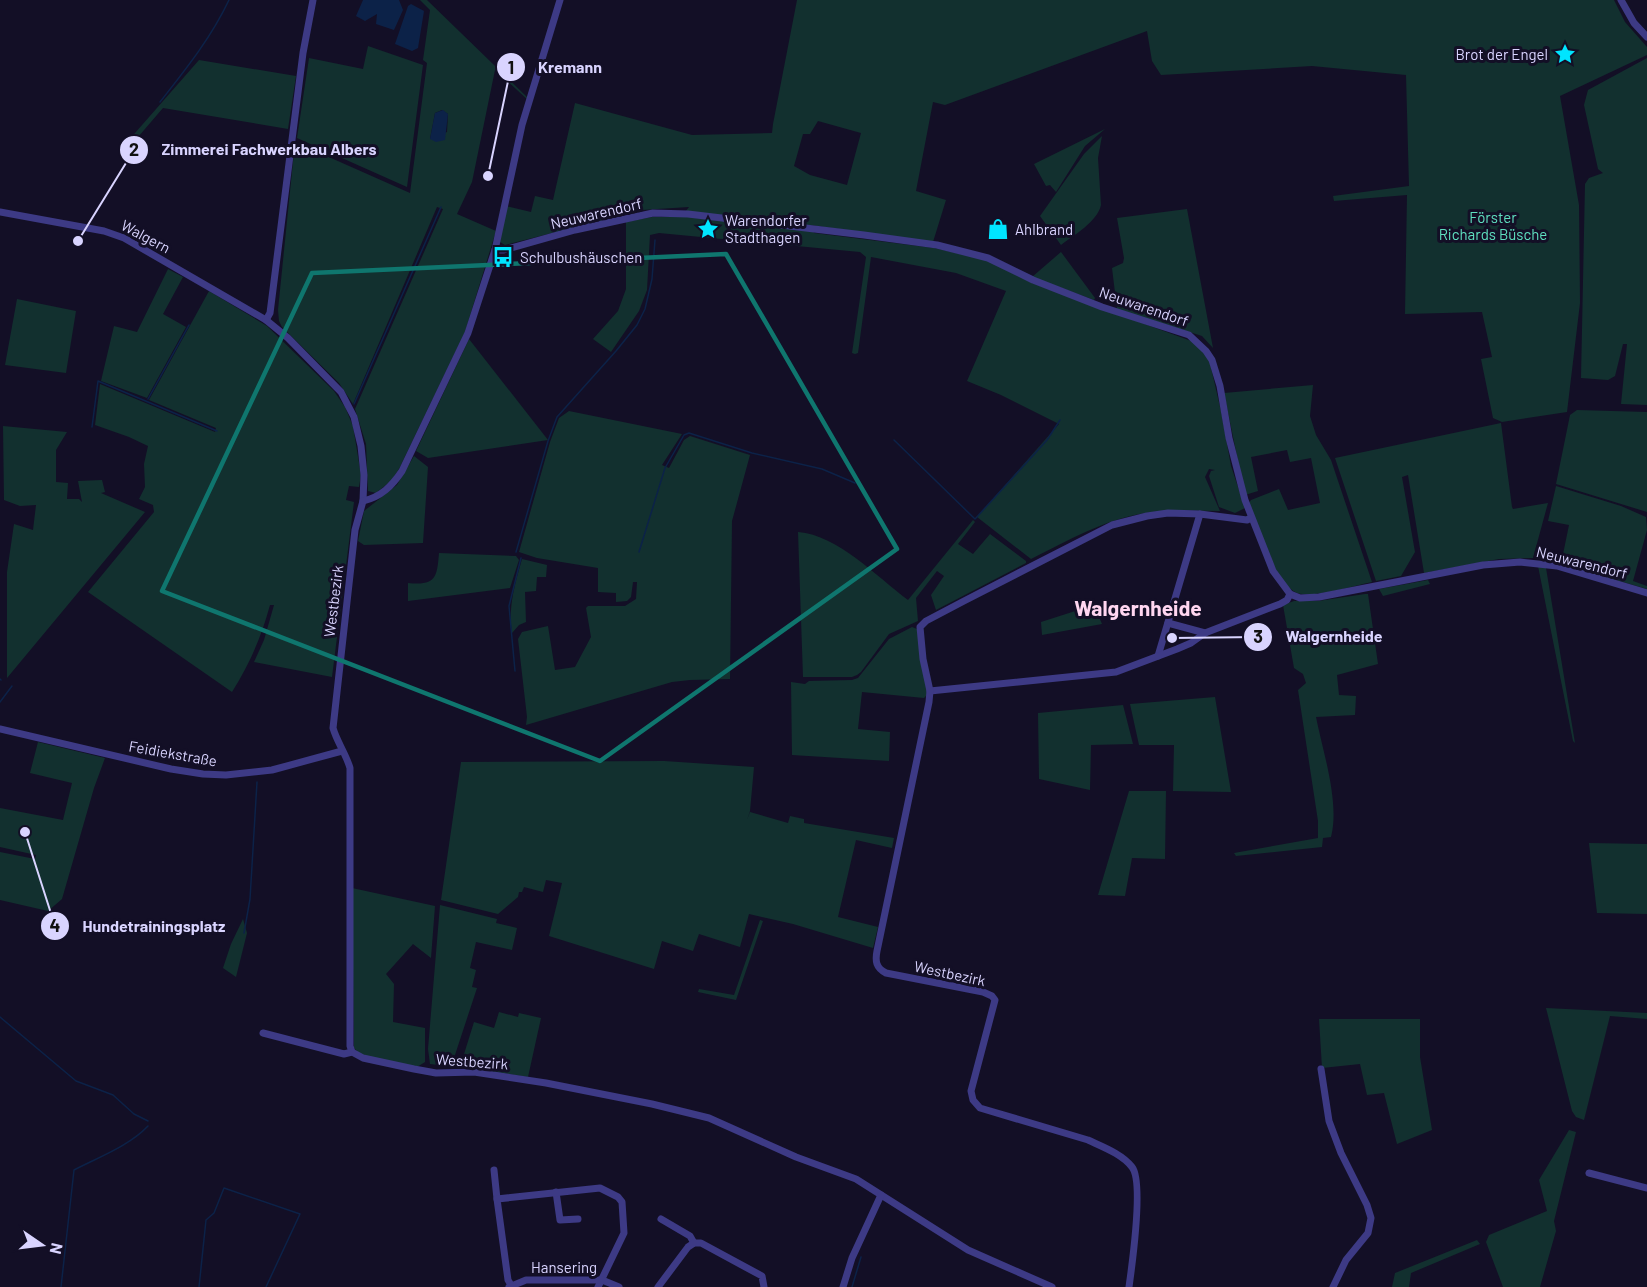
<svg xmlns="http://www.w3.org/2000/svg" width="1647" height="1287" font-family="Barlow,sans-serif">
<rect width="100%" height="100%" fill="#130f26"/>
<g fill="#12302f" fill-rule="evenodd">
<path d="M 420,0 L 427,0 L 528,98 L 528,100 L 495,70 L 472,182 L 457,214 L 496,231 L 465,332 L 400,467 L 392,480 L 376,493 L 368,491 L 366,444 L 355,409 L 443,209 L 437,207 L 353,404 L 339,383 L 282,327 L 279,321 L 278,310 L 295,142 L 410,193 L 427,63 L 423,60 L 430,10 ZM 442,110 L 448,114 L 447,132 L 430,139 L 435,113 Z"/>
<path d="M 797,0 L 1614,0 L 1625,22 L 1647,47 L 1647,55 L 1560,96 L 1579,205 L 1580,303 L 1567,412 L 1502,422 L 1493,418 L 1481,359 L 1492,357 L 1482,312 L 1405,314 L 1407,195 L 1334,201 L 1333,196 L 1409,186 L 1406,75 L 1312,66 L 1161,75 L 1152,61 L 1147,31 L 945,105 L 933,102 L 916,191 L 946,200 L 933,242 L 810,225 L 814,233 L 934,248 L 983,259 L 1011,270 L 1032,283 L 1194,342 L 1209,359 L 1221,411 L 1231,466 L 1245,508 L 1235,513 L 1219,507 L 1209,476 L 1211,471 L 1215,470 L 1209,469 L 1205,477 L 1220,511 C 1195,511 1170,509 1146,513 C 1104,519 1068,541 1031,559 L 977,517 L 1059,424 L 1001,395 L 967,381 L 1006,291 L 956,273 L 871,257 L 858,353 L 855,354 L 852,353 L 866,257 L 860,252 L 659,233 L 650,235 L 647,290 L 639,311 L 611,352 L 593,339 L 618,311 L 626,289 L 626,222 L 652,217 L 681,217 L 689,207 L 642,210 L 505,245 L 500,242 L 506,206 L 531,212 L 535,196 L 553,200 L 575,103 L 692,135 L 772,133 L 773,124 ZM 818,121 L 861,133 L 847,185 L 810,175 L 794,166 L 803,134 L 810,134 ZM 744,216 L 797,223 L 795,229 L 743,218 Z"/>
<path d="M 368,46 L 423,65 L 407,187 L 297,138 L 309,58 L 363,69 Z"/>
<path d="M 1647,58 L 1647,405 L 1621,404 L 1627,344 L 1623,344 L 1615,376 L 1608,380 L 1581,378 L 1585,184 L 1589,178 L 1603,173 L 1598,169 L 1584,105 L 1588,90 Z"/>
<path d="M 199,60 L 296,76 L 288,129 L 163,108 L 126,151 L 121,149 Z"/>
<path d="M 1105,129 L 1085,146 L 1056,192 L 1050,185 L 1046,186 L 1034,164 Z"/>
<path d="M 1102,136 L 1098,158 L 1101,205 C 1097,222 1074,235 1061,245 L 1040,216 L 1084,154 Z"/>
<path d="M 1187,209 L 1213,348 L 1202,336 L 1117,309 L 1112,268 L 1123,263 L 1124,258 L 1117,218 Z"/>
<path d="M 1061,252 L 1095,298 L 1094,300 L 1032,277 Z"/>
<path d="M 168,269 L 183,277 L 163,314 L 186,327 L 147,398 L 101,381 L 114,326 L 137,332 Z"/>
<path d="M 209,291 L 267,326 L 334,391 L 345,407 L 353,426 L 361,475 L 359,487 L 349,486 L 346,500 L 354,502 L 332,677 L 254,662 L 264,640 L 274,605 L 270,605 C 261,638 250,663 232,692 L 88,592 L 154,512 L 153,505 L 139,499 L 145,487 L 144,464 L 148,446 L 129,437 L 95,425 L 100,384 L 215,432 L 216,428 L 149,400 Z"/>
<path d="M 17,299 L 76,311 L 66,373 L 5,365 Z"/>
<path d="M 469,339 L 548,440 L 428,458 L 416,451 Z"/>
<path d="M 1313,385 L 1310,416 L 1316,435 L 1331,460 L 1372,582 C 1353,586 1321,596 1302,594 C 1276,592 1258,525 1249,503 L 1251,500 L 1279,489 L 1288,510 L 1320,503 L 1311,458 L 1290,462 L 1287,450 L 1251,457 L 1258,491 L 1245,495 L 1224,393 Z"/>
<path d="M 1577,410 L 1647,412 L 1647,512 L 1556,484 L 1570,415 Z"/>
<path d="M 569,411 L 682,434 L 662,465 L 669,468 L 684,440 L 690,436 L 750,455 L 732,521 L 730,679 L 690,680 L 672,682 L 526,725 L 527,717 L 518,639 L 522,632 L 548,626 L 555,670 L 575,667 L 591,637 L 586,608 L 588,606 L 625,606 L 636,599 L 637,582 L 633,582 L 631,597 L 627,601 L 616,602 L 616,593 L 598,592 L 598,568 L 537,558 L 519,552 L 550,442 L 559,418 Z"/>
<path d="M 1501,423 L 1512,507 L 1513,509 L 1548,503 L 1533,558 L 1499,559 L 1424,573 L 1408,475 L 1402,477 L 1415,552 L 1401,576 L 1376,581 L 1335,458 Z"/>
<path d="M 3,426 L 67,432 L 56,450 L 56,482 L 68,483 L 67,499 L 79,499 L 82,502 L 78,481 L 102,480 L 105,492 L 101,493 L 145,512 L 7,678 L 7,572 L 14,524 L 33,530 L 36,505 L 20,506 L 4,500 Z"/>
<path d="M 414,456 L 428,467 L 423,543 L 364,545 L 358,541 L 364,511 L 397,485 Z"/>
<path d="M 1556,486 L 1621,506 L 1646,517 L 1647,530 L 1633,581 L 1647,586 L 1647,589 L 1561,564 L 1569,525 L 1548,521 Z"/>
<path d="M 973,520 L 975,522 L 958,544 L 973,554 L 990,534 L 1026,561 L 1026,563 L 936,610 L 931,595 L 944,576 L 937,571 L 916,598 L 918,621 L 889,634 L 861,672 L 857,675 L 852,677 L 803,677 L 798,532 C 838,535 877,577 908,600 Z"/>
<path d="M 439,553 L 516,556 L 519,560 L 510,588 L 408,601 L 408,583 C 436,586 437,577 439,553 Z"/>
<path d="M 522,559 L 547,565 L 546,577 L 537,577 L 536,591 L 525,592 L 526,622 L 519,625 L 512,633 C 508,606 515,584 522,559 Z"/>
<path d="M 1538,566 L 1546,568 L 1575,743 L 1573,741 Z"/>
<path d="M 1428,580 L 1430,584 L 1383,596 L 1379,589 Z"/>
<path d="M 1365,594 L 1368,594 L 1378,664 L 1337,675 L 1339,695 L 1356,696 L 1355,715 L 1316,717 C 1323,752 1340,803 1331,837 L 1323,838 L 1322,847 L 1236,856 L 1234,853 L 1318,838 L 1318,821 L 1298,690 L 1306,683 L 1303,674 L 1294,668 L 1283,605 L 1294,601 L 1318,601 Z"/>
<path d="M 1094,605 L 1102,624 L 1042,635 L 1041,622 Z"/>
<path d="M 912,627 L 917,629 L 928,694 L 924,698 L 862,692 L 858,729 L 890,732 L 889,761 L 792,755 L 791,682 L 805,684 L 809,681 L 852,680 L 858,678 L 889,639 Z"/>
<path d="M 1215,697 L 1231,792 L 1173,791 L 1174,745 L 1139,745 L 1130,704 Z"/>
<path d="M 1123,705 L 1133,744 L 1091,745 L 1090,790 L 1039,779 L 1038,713 Z"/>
<path d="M 38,742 L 105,758 L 94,788 L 62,899 L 48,911 L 0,900 L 0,852 L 35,859 L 36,855 L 0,847 L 0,808 L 63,820 L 72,783 L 30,773 Z"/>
<path d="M 664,761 L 754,767 L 750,811 L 747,820 L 750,812 L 788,823 L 790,816 L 804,819 L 804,823 L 894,838 L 892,848 L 856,840 L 838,917 L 878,927 L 873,948 L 793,924 L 749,914 L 740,947 L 699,934 L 693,951 L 662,941 L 654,969 L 549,936 L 562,883 L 546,880 L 543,892 L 524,887 L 522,892 L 519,892 L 518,897 L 498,914 L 441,900 L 461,762 Z"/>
<path d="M 1129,791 L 1166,791 L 1165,859 L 1132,858 L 1125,896 L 1098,895 Z"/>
<path d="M 1589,843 L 1647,844 L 1647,914 L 1597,913 Z"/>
<path d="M 352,888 L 435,906 L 431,958 L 413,944 L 386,974 L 394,984 L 393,1022 L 425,1028 L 425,1062 L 417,1067 L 361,1055 L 354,1048 Z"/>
<path d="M 440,905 L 497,919 L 496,923 L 517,928 L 512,950 L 476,942 L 470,968 L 476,970 L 472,987 L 477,988 L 453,1061 L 448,1060 L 447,1066 L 430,1064 L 428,1049 Z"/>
<path d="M 243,919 L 247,933 L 236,977 L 223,968 L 231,944 Z"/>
<path d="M 760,920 L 763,921 L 736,1000 L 698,992 L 699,989 L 734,995 Z"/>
<path d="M 1546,1008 L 1647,1013 L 1647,1019 L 1610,1016 L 1584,1120 L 1576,1117 L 1572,1111 Z"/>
<path d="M 499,1012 L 518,1017 L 519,1013 L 541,1018 L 528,1077 L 460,1067 L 474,1022 L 494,1028 Z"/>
<path d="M 1319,1019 L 1420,1019 L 1420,1057 L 1432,1130 L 1397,1144 L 1384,1093 L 1367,1095 L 1360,1064 L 1322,1068 Z"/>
<path d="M 1569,1130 L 1576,1132 L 1554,1221 L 1556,1231 L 1540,1287 L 1503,1287 L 1486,1242 L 1489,1235 L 1547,1211 L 1539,1180 Z"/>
<path d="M 1477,1240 L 1480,1244 L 1411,1273 L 1409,1287 L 1392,1287 L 1395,1273 Z"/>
</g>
<g fill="#0c2248">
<path d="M 363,0 L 399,0 L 403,10 L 394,30 L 376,24 L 377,14 L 365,21 L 356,16 Z"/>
<path d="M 411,4 L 424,11 L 418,48 L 412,51 L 395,44 L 408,6 Z"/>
<path d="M 443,110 L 448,114 L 445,140 L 436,142 L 430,139 L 435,113 Z"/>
</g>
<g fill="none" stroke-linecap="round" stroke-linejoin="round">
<g stroke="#0c2248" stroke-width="1.5">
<path d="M 160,102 C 186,69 211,38 229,0"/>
<path d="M 148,399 L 189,325"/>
<path d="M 354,404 L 441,207"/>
<path d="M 92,427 L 98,381 L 217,431"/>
<path d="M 894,440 L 975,519 L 1047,440 L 1060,420"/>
<path d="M 516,552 L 548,441 L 557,417 L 616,351 L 637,325 L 645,309 L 652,279 L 655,240"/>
<path d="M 639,552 L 665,468 L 684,435 L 689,433 L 752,453 L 822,469 L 855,483"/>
<path d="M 515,671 L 509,606 L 521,558"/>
<path d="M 0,679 L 1,680"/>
<path d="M 0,702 L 12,686"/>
<path d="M 244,933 L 250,899 L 257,782"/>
<path d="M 0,1017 L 76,1081 L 113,1095 L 134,1114 L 148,1121"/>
<path d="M 61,1287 L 74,1170 C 99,1157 129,1146 148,1126"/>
<path d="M 199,1287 L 206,1220 L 214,1213 L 224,1188 L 300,1214 L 266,1287"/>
<path d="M 852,1287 L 861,1257"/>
</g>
<g stroke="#3d3a85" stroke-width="7">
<path d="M 1621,0 L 1634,23 L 1647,37"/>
<path d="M 0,212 L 104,231 L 124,238 L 266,320 L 288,338 L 341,392 L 354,417 L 361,446 L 364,475 L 363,501 L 355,530 L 333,728 C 337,742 346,754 350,768 L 350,1046 L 352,1052 L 363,1058 L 414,1069 L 436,1073 L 474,1072 L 546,1083 L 652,1104 L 709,1118 L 796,1157 L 856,1179 L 968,1250 L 1052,1287"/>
<path d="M 495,250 L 504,250 L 575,230 L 653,213 L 688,214 L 864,235 L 937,245 L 988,258 L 1033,280 L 1102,307 L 1189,335 L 1206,351 L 1212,360 L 1220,386 L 1229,438 L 1245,500 L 1273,571 L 1290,594 L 1300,598 L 1319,597 L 1483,565 L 1520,562 L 1557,566 L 1647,593"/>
<path d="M 266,320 L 270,313 L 303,53 L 313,0"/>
<path d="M 363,501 C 381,497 392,486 402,471 L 468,333 L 495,250 L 522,125 L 560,0"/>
<path d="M 1168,623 L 1205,633"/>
<path d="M 1158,656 L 1200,514"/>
<path d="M 930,691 L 1116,672 L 1177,649 L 1191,643 L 1205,633 L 1280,604 L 1287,600 L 1290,594"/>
<path d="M 0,729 L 171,769 L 203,774 L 226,775 L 272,770 L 342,751"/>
<path d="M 263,1033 L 344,1054 L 352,1052"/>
<path d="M 1321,1069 L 1329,1121 L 1341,1153 L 1367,1205 L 1371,1218 L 1368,1233 L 1346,1260 L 1333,1287"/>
<path d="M 494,1170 L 497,1199"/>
<path d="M 1589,1173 L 1647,1188"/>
<path d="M 556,1192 L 560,1220 L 578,1219"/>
<path d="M 661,1219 L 690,1236 L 694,1243"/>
<path d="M 511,1285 L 508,1280 L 497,1199 L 600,1188 L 618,1197 L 622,1202 L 624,1233 L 598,1287"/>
<path d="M 509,1287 L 526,1280 L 602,1280 L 619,1287"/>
<path d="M 658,1287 L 688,1247 L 694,1243 L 701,1243 L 762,1276 L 764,1287"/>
<path d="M 843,1287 L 852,1258 L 881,1195"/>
<path d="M 1129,1287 C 1132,1265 1144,1182 1132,1167 C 1122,1154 1103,1147 1088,1140 L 980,1108 L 973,1100 L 971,1091 L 995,1000 L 992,996 L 983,992 L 886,973 C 876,968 875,961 877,951 L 929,702 L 930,691 L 923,659 L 920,627 L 926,621 L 964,601 L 1112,525 L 1147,516 L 1168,513 L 1200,514 L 1247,520 L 1251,518"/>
</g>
</g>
<path fill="none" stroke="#0f766e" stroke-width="4.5" stroke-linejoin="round" d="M 726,254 L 897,549 L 600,761 L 162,591 L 312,273 Z"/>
<defs>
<symbol id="sight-bare" viewBox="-9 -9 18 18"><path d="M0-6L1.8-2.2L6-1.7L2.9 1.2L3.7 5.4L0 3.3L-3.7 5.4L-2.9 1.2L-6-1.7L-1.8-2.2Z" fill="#00e5ff" stroke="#130f26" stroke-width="2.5" paint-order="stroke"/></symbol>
<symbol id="shop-bare" viewBox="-9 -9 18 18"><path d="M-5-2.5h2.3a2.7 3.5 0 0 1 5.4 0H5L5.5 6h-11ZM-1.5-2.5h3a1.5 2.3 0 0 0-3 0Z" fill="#00e5ff" stroke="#130f26" stroke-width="2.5" paint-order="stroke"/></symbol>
<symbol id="bus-bare" viewBox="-9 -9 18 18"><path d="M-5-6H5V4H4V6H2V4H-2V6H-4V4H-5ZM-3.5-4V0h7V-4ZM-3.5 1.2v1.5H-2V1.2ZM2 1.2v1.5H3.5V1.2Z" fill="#00e5ff" stroke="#130f26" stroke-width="2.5" paint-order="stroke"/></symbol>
</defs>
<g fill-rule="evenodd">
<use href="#sight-bare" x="1550" y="39" width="30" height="30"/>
<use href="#sight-bare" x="693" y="214" width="30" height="30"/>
<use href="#shop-bare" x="983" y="214" width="30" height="30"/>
<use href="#bus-bare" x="488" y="242" width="30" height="30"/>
</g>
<g text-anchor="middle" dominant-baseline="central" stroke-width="6" stroke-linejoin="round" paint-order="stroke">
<g font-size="15" fill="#d9d4ff" stroke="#130f26" text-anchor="start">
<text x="1548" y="54" text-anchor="end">Brot der Engel</text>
<text x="725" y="220">Warendorfer<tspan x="725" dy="17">Stadthagen</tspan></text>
<text x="1015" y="229">Ahlbrand</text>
<text x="520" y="257">Schulbushäuschen</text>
</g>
<g font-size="15" fill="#d9d4ff" stroke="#130f26">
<text transform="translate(596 213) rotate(-13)">Neuwarendorf</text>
<text transform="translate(146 236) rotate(28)">Walgern</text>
<text transform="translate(1144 306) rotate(19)">Neuwarendorf</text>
<text transform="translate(1582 562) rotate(14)">Neuwarendorf</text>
<text transform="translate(333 601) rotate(-83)">Westbezirk</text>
<text transform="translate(173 753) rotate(10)">Feidiekstraße</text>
<text transform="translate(950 973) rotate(12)">Westbezirk</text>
<text transform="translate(472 1061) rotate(4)">Westbezirk</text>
<text x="564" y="1267">Hansering</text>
</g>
<g font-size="15" fill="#5fe0c0" stroke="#130f26">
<text x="1493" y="217">Förster<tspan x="1493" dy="17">Richards Büsche</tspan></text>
</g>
<g font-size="21" font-weight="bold" fill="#ffd6f0" stroke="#130f26">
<text x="1138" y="607">Walgernheide</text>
</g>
</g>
<path fill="none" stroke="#d9d4ff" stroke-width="2" d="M488 176L511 67M78 241L134 150M1172 638L1258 637M25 832L55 926"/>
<g fill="#d9d4ff" stroke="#130f26" stroke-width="2">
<circle cx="488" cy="176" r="6"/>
<circle cx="78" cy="241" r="6"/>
<circle cx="1172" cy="638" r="6"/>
<circle cx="25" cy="832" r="6"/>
<circle cx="511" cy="67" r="15"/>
<circle cx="134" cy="150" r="15"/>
<circle cx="1258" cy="637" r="15"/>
<circle cx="55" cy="926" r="15"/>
</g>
<g font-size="18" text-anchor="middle" font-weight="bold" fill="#111">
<text x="511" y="74">1</text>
<text x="134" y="156">2</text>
<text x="1258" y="643">3</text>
<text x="55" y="932">4</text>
</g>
<g font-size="16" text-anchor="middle" font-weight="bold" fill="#d9d4ff" stroke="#130f26" stroke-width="6" stroke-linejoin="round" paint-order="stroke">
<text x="570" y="73">Kremann</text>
<text x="269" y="155">Zimmerei Fachwerkbau Albers</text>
<text x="1334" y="642">Walgernheide</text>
<text x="154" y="932">Hundetrainingsplatz</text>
</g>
<g transform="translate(42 1245) rotate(104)" stroke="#130f26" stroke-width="4.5" paint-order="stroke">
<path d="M0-4.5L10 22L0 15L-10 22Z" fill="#d9d4ff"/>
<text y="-9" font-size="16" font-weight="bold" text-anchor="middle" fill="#d9d4ff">N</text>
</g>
</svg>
